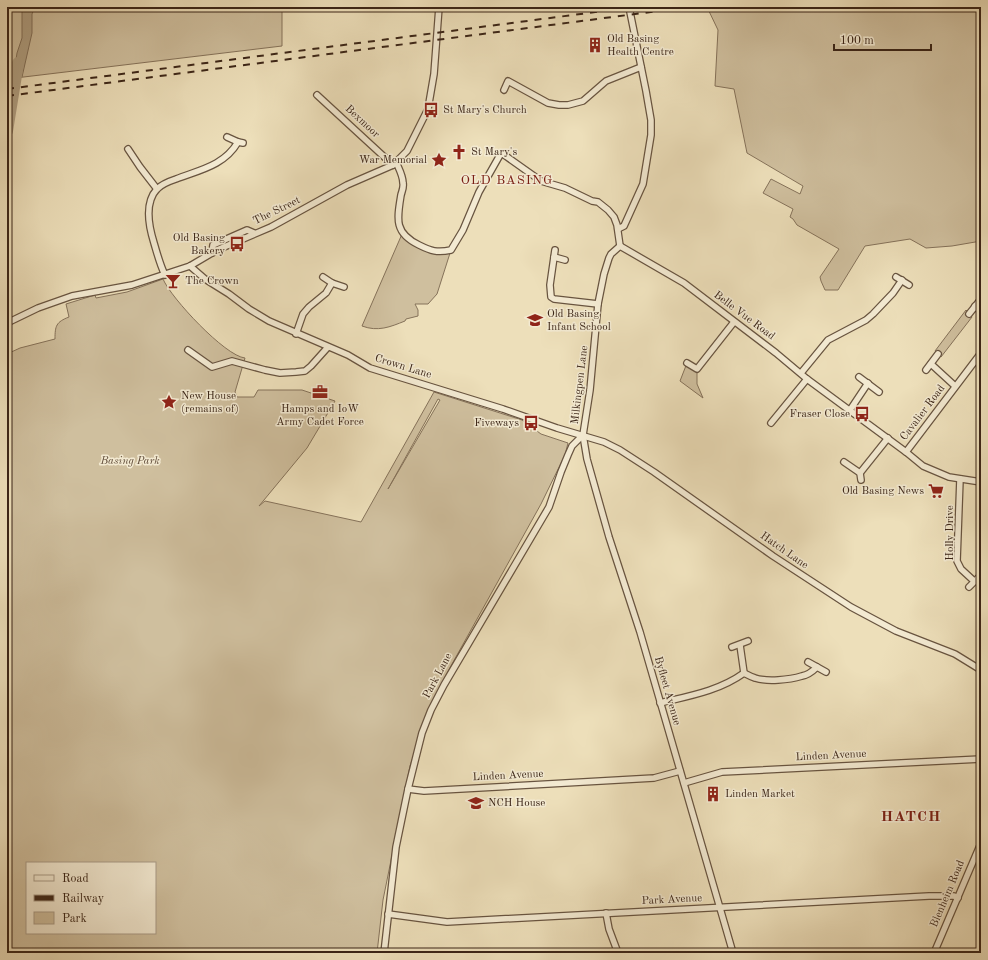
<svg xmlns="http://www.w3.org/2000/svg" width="988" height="960" font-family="'Old Standard TT',serif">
<rect width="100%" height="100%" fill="#eddfba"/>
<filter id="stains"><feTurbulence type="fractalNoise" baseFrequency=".005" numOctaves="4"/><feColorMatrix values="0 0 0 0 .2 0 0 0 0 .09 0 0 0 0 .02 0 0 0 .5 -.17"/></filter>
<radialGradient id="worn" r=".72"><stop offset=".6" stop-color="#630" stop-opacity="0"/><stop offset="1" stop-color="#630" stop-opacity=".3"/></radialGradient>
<g fill="#cfbf9e" stroke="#85725a" fill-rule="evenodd">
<path d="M 7,7 L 282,7 L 282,46 L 7,79 Z"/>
<path d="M 707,7 L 981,7 L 981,241 L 952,246 L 926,248 L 910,239 L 865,246 L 838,290 L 825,290 L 821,281 L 820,277 L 839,249 L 797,225 L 793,219 L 790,217 L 793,209 L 763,193 L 771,179 L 800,194 L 803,186 L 747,153 L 734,89 L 715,86 L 718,30 Z"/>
<path d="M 402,234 L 430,250 L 451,250 L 437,294 L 428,304 L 415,304 L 418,310 L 418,316 L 406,319 L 405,321 C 390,327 378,332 362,326 Z"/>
<path d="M 163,279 C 171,298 225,356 245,358 L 235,392 L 237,397 L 254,397 L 258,390 L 302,390 L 335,401 L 307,448 L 259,506 L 265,501 L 361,522 L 434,392 L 522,420 L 541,434 L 568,443 L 565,455 L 541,504 L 447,673 L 429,710 L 410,766 L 383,900 L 377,953 L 7,953 L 7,354 L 20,348 L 55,339 C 55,326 56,322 69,317 L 66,304 L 95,295 L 96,298 L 127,292 ZM 438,399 L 440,400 L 388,489 ZM 27,863 L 155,863 L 155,933 L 27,933 Z"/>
<path d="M 966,310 L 972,317 L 941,357 L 935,351 Z"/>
<path d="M 687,363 L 697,369 L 697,384 L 703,398 L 680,381 Z"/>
</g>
<path fill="#b0a083" stroke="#816f58" d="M 22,7 L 38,7 L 34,9 L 32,14 L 32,33 L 22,77 L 13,79 L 17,53 L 22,38 Z"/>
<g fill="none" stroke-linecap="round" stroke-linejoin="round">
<path stroke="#b0a083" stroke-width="12" d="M 7,131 L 18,63"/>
<defs>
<g id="minor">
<path d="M 504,90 L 508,81 L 548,103 L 559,105 L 568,105 L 583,101 L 606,81 L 641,67"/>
<path d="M 317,95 L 393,165"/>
<path d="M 227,137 L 238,142 L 243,143"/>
<path d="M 128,149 L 140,167 L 157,189"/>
<path d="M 396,162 C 399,169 403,176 403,183 C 404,187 402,191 401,195 C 397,219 394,233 419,245 C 431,251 437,253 451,250 L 463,230 L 479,192 L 500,155 L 503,154 L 541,181 L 565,188 L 592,201 L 598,202 L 608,210 L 614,217 L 617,225 L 620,246"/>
<path d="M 618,229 L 624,226 L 643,184 L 651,135 L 651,120 L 646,91 L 629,7"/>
<path d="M 620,246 L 611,254 L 609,258 L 604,274 L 598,304 L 590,390 L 583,435 L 587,459 L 609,537 L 640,632 L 733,953"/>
<path d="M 620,246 L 684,283 L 776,353 L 807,379 L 906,452 L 923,466 L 949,477 L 981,482"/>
<path d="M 555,250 L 550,285 L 551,297 L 554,299 L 598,304"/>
<path d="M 212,253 L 213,245 L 247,230 L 254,233"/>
<path d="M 554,257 L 565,260"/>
<path d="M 190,266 L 205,279 L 229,294 L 249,309 L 269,321 L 348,355 L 370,368 L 503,409 L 557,428 L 604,442 L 620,450 L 654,472 L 773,556 L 851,607 L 896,631 L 955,654 L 981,670"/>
<path d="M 165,275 C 160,265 157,253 154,243 C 149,227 144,203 157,189 C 161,185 170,181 176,179 C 199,170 224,166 238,142"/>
<path d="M 323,277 L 332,283 L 344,287"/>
<path d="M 896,277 L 909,285"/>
<path d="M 975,306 L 981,312"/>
<path d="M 969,314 L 981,299"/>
<path d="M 7,323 L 38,308 L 72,296 L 132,285 L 190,266 L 217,250 L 271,227 L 347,185 L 393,165 L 407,151 L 428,109 L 434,74 L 439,7"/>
<path d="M 296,334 L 303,314 L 309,307 L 326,293 L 332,283"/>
<path d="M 188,350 L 212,367 L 232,361 L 265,370 L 280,373 L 296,372 L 305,371 L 311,366 L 328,347"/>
<path d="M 687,363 L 697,369 L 734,322"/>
<path d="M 931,364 L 955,386"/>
<path d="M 926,370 L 938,354"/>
<path d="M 801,373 L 828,340 L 866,320 L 873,314 L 893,293 L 902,280"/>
<path d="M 859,377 L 879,392"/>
<path d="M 850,410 L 868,383"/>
<path d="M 771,423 L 807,379"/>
<path d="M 906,452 L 981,353"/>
<path d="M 844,462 L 860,473 L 861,480"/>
<path d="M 860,473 L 888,438"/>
<path d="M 960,479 L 957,561 L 961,569 L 974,581"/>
<path d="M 969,587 L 980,576"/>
<path d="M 740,645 L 744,673"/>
<path d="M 732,647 L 748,641"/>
<path d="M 808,662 L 826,672"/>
<path d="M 660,703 C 689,696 719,691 744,673 C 748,675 751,677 755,678 C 767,682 789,680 802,676 C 808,675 813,671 817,667"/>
<path d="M 684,783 L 722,772 L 981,759"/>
<path d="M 408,789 L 424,791 L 654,778 L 680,771"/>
<path d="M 606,913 L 609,929 L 618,953"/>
<path d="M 388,914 L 447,922 L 929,896 L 954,896 L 958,898"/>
<path d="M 384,953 L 396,847 L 408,789 L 422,733 L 431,710 L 444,685 L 549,507 L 561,472 L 568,455 L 572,446 L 583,435"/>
<path d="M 934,953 L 981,843"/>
</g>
</defs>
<use href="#minor" stroke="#685440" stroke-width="8"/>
<use href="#minor" stroke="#f3ead2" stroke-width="5.5"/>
<g stroke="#3b2517" stroke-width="2" stroke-dasharray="7 7" stroke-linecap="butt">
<path d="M 7,89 L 634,7"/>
<path d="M 7,96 L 689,7"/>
</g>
</g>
<defs>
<symbol id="building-bare" viewBox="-9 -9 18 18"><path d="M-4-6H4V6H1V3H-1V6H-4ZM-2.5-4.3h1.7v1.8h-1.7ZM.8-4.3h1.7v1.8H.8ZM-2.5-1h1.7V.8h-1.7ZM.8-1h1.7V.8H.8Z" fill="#8f2418" stroke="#f3ead2" stroke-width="2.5" paint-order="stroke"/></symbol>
<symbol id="bus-bare" viewBox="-9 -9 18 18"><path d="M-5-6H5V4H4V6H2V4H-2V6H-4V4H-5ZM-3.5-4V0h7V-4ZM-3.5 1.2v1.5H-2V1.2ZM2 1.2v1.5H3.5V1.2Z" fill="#8f2418" stroke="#f3ead2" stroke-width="2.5" paint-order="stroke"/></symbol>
<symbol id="church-bare" viewBox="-9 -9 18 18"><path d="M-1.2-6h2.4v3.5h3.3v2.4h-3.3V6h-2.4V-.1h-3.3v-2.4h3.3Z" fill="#8f2418" stroke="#f3ead2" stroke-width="2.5" paint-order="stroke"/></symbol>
<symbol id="sight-bare" viewBox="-9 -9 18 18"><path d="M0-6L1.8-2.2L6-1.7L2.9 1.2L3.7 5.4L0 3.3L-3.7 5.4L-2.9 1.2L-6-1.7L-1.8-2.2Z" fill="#8f2418" stroke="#f3ead2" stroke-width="2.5" paint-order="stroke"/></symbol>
<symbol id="bar-bare" viewBox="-9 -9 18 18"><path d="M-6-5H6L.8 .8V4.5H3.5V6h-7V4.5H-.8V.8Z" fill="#8f2418" stroke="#f3ead2" stroke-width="2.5" paint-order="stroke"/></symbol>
<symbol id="school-bare" viewBox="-9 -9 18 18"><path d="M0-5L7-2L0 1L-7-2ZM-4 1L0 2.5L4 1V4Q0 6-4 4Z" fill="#8f2418" stroke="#f3ead2" stroke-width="2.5" paint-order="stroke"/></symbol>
<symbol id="office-bare" viewBox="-9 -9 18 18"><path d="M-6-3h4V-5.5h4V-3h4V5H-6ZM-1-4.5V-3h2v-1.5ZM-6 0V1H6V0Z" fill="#8f2418" stroke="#f3ead2" stroke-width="2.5" paint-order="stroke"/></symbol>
<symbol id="supermarket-bare" viewBox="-9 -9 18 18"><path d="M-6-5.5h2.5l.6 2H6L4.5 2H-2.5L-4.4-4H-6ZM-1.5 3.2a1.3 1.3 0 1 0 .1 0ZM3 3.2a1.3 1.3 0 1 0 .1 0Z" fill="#8f2418" stroke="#f3ead2" stroke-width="2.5" paint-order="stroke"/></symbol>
</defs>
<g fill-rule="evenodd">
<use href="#building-bare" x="584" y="34" width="22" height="22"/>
<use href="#bus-bare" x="420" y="99" width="22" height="22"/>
<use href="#church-bare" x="448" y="141" width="22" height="22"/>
<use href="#sight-bare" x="428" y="149" width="22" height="22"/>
<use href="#bus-bare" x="226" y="233" width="22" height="22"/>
<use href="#bar-bare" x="162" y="270" width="22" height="22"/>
<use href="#school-bare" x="524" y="309" width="22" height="22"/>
<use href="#office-bare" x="309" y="381" width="22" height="22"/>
<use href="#sight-bare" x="158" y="391" width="22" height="22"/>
<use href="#bus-bare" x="851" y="403" width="22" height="22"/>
<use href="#bus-bare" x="520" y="412" width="22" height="22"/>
<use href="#supermarket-bare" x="925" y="480" width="22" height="22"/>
<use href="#building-bare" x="702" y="783" width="22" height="22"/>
<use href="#school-bare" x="465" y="792" width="22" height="22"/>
</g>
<g text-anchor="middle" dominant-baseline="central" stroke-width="3" stroke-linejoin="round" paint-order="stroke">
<g font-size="11" fill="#3b2517" stroke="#f3ead2" text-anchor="start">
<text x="607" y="39">Old Basing<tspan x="607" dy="13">Health Centre</tspan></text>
<text x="443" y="110">St Mary's Church</text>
<text x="471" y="152">St Mary's</text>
<text x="427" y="160" text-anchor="end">War Memorial</text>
<text x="225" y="238" text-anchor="end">Old Basing<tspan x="225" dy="13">Bakery</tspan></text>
<text x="185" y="281">The Crown</text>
<text x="547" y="314">Old Basing<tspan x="547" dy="13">Infant School</tspan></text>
<text x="181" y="396">New House<tspan x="181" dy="13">(remains of)</tspan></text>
<text x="320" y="409" text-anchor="middle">Hamps and IoW<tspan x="320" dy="13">Army Cadet Force</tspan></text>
<text x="850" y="414" text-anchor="end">Fraser Close</text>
<text x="519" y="423" text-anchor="end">Fiveways</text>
<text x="924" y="491" text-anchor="end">Old Basing News</text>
<text x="725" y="794">Linden Market</text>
<text x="488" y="803">NCH House</text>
</g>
<g font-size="11" fill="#3b2517" stroke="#f3ead2">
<text transform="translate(362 122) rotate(43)">Bexmoor</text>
<text transform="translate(277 211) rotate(-26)">The Street</text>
<text transform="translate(744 316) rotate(37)">Belle Vue Road</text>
<text transform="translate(403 367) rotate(17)">Crown Lane</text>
<text transform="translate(580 385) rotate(-83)">Milkingpen Lane</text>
<text transform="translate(923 413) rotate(-53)">Cavalier Road</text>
<text transform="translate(950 533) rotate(-90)">Holly Drive</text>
<text transform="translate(784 551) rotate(35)">Hatch Lane</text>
<text transform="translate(438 676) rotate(-62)">Park Lane</text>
<text transform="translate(667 691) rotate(74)">Byfleet Avenue</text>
<text transform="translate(831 756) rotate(-3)">Linden Avenue</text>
<text transform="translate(508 776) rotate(-3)">Linden Avenue</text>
<text transform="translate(948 894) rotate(-67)">Blenheim Road</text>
<text transform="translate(672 900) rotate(-3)">Park Avenue</text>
</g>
<g font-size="11" font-style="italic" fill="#604c39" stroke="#f3ead2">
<text x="130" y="461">Basing Park</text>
</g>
<g font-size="13" letter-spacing="1" fill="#7a1f14" stroke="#f3ead2">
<text x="507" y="180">OLD BASING</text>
</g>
<g font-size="15" font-weight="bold" letter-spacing="1" fill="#7a1f14" stroke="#f3ead2">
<text x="911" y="817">HATCH</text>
</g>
</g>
<rect width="988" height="960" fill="none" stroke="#eddfba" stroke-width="24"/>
<rect x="8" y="8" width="972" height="944" fill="none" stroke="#3b2517" stroke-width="2"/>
<rect x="12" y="12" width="964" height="936" fill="none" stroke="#3b2517"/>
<rect x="26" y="862" width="130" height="72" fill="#f3ead2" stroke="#a99b87"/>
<rect x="34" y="875" width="20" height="6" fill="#f3ead2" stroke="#a99b87"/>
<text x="62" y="882" font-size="12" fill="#3b2517">Road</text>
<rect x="34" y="895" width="20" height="6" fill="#3b2517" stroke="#a99b87"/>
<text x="62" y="902" font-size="12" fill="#3b2517">Railway</text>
<rect x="34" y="912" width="20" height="12" fill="#cfbf9e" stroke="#a99b87"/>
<text x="62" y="922" font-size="12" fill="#3b2517">Park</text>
<path d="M834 44v6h97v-6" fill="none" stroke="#3b2517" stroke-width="2"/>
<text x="840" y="44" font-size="12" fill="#3b2517" stroke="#f3ead2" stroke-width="3" paint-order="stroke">100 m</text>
<rect width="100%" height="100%" filter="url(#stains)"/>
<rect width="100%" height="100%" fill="url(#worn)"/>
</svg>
